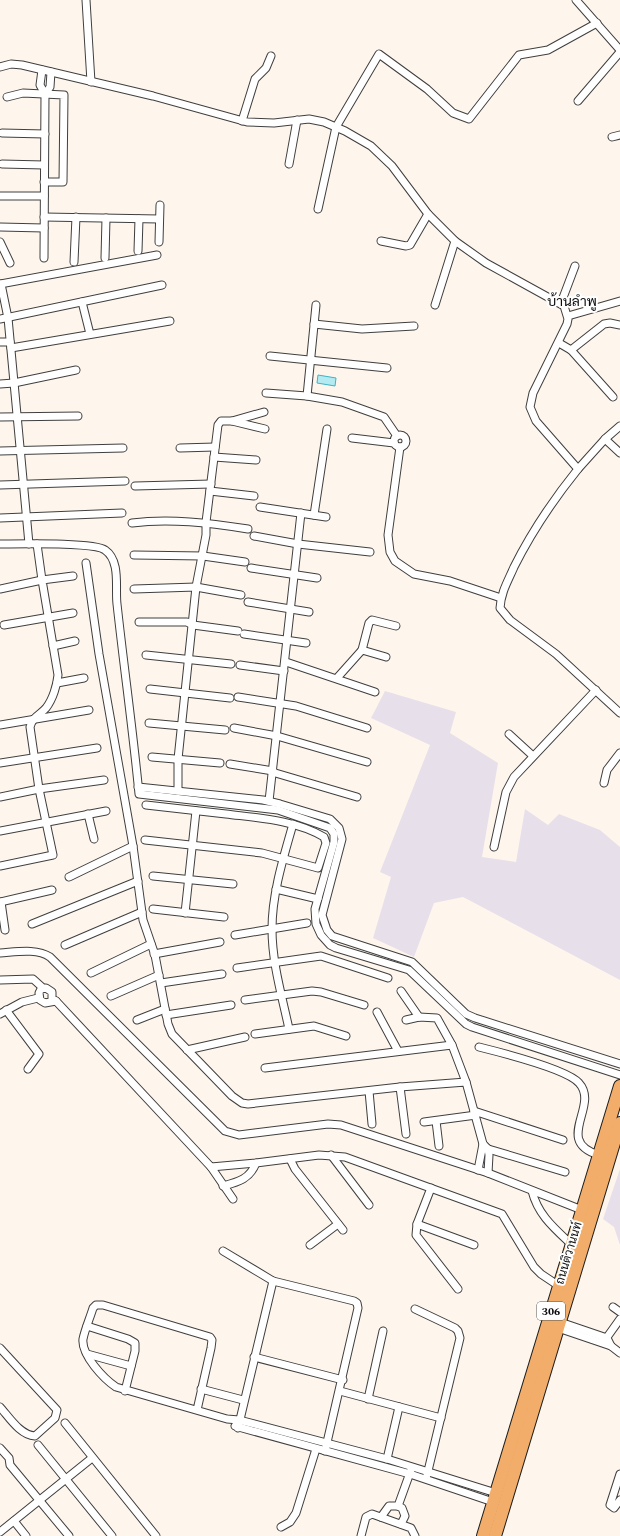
<svg xmlns="http://www.w3.org/2000/svg" width="620" height="1536" font-family="Spectral,Sarabun,serif">
<rect width="100%" height="100%" fill="#fef6ec"/>
<g fill="#e7e0ea">
<path d="M 385,691 L 456,712 L 450,733 L 498,763 L 482,857 L 516,862 L 525,809 L 548,825 L 559,814 L 600,830 L 620,847 L 620,980 L 463,897 L 434,903 L 414,957 L 373,938 L 391,877 L 380,872 L 430,745 L 371,718 Z"/>
<path d="M 620,1169 L 620,1245 L 614,1227 L 603,1219 Z"/>
</g>
<path fill="#b4ebf2" stroke="#3fb2c5" d="M 318,375 L 336,378 L 335,386 L 317,383 Z"/>
<g fill="none" stroke-linecap="round" stroke-linejoin="round">
<defs>
<g id="minor">
<path d="M 86,0 L 91,82"/>
<path d="M 576,0 L 620,50"/>
<path d="M 0,67 L 11,64 L 22,65 L 153,96 L 247,122 L 274,123 L 309,119 L 324,122 L 345,131 L 371,146 L 392,166 L 428,214 L 455,241 L 486,263 L 564,306 L 568,319 L 567,324 L 533,393 L 530,407 L 536,421 L 578,469 C 553,500 532,531 514,567 C 508,581 501,592 500,608 L 510,620 L 556,654 L 620,713"/>
<path d="M 42,70 L 40,85 L 45,94 L 44,258"/>
<path d="M 45,94 L 50,87 L 51,72"/>
<path d="M 7,97 L 23,93 L 64,95 L 63,182 L 44,182"/>
<path d="M 578,101 L 620,52"/>
<path d="M 242,121 L 255,79 L 266,68 L 271,56"/>
<path d="M 2,133 L 45,134"/>
<path d="M 612,137 L 620,135"/>
<path d="M 2,164 L 44,165"/>
<path d="M 289,164 L 297,120"/>
<path d="M 0,196 L 44,196"/>
<path d="M 318,209 L 336,127 L 379,54 L 427,89 L 453,113 L 469,119 L 519,55 L 548,50 L 597,23"/>
<path d="M 44,217 L 159,219"/>
<path d="M 0,227 L 44,228"/>
<path d="M 381,241 L 406,246 L 410,245 L 428,214"/>
<path d="M 0,242 L 10,263"/>
<path d="M 159,242 L 160,205"/>
<path d="M 138,251 L 139,219"/>
<path d="M 105,258 L 106,218"/>
<path d="M 74,262 L 76,217"/>
<path d="M 0,284 L 157,255"/>
<path d="M 1,284 L 8,318 L 29,544"/>
<path d="M 82,302 L 90,334"/>
<path d="M 561,303 L 575,266"/>
<path d="M 435,305 L 455,241"/>
<path d="M 568,316 L 620,301"/>
<path d="M 0,319 L 162,285"/>
<path d="M 314,324 L 362,329 L 414,326"/>
<path d="M 0,342 L 10,342"/>
<path d="M 559,343 L 571,350 L 604,324 L 610,323 L 620,325"/>
<path d="M 11,348 L 170,321"/>
<path d="M 571,350 L 613,397"/>
<path d="M 270,356 L 387,368"/>
<path d="M 0,384 L 14,383 L 76,370"/>
<path d="M 266,393 L 307,396 L 342,402 L 384,417 L 397,436"/>
<path d="M 307,396 L 316,305"/>
<path d="M 0,417 L 78,416"/>
<path d="M 232,421 L 265,429"/>
<circle cx="400" cy="441" r="6"/>
<path d="M 352,438 L 394,443"/>
<path d="M 605,439 L 620,453"/>
<path d="M 400,447 L 388,535 L 390,552 L 395,561 L 414,574 L 450,581 L 501,598"/>
<path d="M 180,448 L 215,447"/>
<path d="M 0,451 L 123,448"/>
<path d="M 214,457 L 256,460"/>
<path d="M 578,469 L 605,439 L 620,426"/>
<path d="M 0,485 L 125,481"/>
<path d="M 135,486 L 211,484"/>
<path d="M 210,491 L 254,496"/>
<path d="M 260,507 L 326,517"/>
<path d="M 314,515 L 327,429"/>
<path d="M 0,518 L 122,513"/>
<path d="M 132,523 C 170,518 209,523 248,529"/>
<path d="M 254,536 L 298,544 L 370,552"/>
<path d="M 0,544 C 17,544 94,542 105,550 C 121,561 115,588 117,604 C 124,668 133,731 139,794 L 278,810 L 330,828 L 334,834 L 334,842 L 315,909 L 316,924 L 321,935 L 330,945 L 336,948 L 409,970 L 466,1024 L 472,1027 L 620,1075"/>
<path d="M 134,555 L 203,556 L 245,562"/>
<path d="M 86,563 L 99,654 L 133,846 L 143,920 L 155,955 L 168,1024 L 172,1034 L 232,1096 L 242,1103 L 248,1104 L 400,1087 L 466,1082 L 483,1144 L 488,1149 L 489,1155 L 488,1173"/>
<path d="M 251,568 L 317,578"/>
<path d="M 0,589 L 42,580 L 37,544"/>
<path d="M 134,589 L 196,587 L 241,595"/>
<path d="M 248,602 L 309,612"/>
<path d="M 139,622 L 187,622 L 193,625 L 238,631"/>
<path d="M 4,625 L 73,613"/>
<path d="M 244,634 L 306,643"/>
<path d="M 53,646 L 75,641"/>
<path d="M 362,650 L 369,623 L 372,620 L 396,626"/>
<path d="M 146,655 L 231,664"/>
<path d="M 286,662 L 375,692"/>
<path d="M 240,665 L 284,671"/>
<path d="M 337,678 L 362,650 L 386,657"/>
<path d="M 57,683 L 84,678"/>
<path d="M 150,689 L 230,698"/>
<path d="M 238,697 L 296,706 L 367,728"/>
<path d="M 149,723 L 225,730"/>
<path d="M 0,725 L 89,710"/>
<path d="M 234,728 L 277,736 L 367,762"/>
<path d="M 509,734 L 533,756"/>
<path d="M 152,757 L 220,763"/>
<path d="M 0,763 L 97,748"/>
<path d="M 230,764 L 273,771"/>
<path d="M 272,772 L 357,797"/>
<path d="M 604,783 L 607,770 L 620,753"/>
<path d="M 138,787 L 263,800 L 280,804 L 330,819 L 339,828 L 342,839 L 322,915 L 327,930 L 332,936 L 412,962 L 466,1014 L 475,1018 L 620,1064"/>
<path d="M 178,791 L 178,759 L 196,587 L 206,535 L 206,522 L 218,425 L 221,421 L 232,421 L 264,412"/>
<path d="M 0,797 L 39,789 L 104,780"/>
<path d="M 269,801 L 301,513"/>
<path d="M 88,814 L 94,839"/>
<path d="M 0,831 L 106,811"/>
<path d="M 145,840 L 262,853 L 318,868 L 326,843 L 324,837 C 296,820 258,818 226,814 C 199,811 172,808 146,805"/>
<path d="M 494,847 L 506,792 L 514,777 L 596,690"/>
<path d="M 0,866 L 53,855 L 39,789 L 30,727 C 33,716 40,715 46,708 C 53,699 57,685 58,675 L 42,580 L 73,576"/>
<path d="M 153,876 L 233,884"/>
<path d="M 69,877 L 133,846"/>
<path d="M 276,889 L 318,899"/>
<path d="M 0,902 L 52,890"/>
<path d="M 1,902 L 5,930"/>
<path d="M 153,909 L 224,917"/>
<path d="M 185,913 L 196,811"/>
<path d="M 32,924 L 138,881"/>
<path d="M 235,935 L 307,923"/>
<path d="M 65,945 L 142,912"/>
<path d="M 0,953 C 16,952 37,948 50,957 L 218,1124 L 225,1131 L 239,1135 L 328,1124 L 341,1125 L 488,1173 L 582,1210"/>
<path d="M 154,954 L 220,942"/>
<path d="M 237,968 L 321,956 L 388,978"/>
<path d="M 91,973 L 151,944"/>
<path d="M 0,980 L 33,979 L 43,988"/>
<path d="M 161,983 L 222,974"/>
<path d="M 46,988 L 52,992 L 52,999 L 56,1001 L 45,1003 L 40,1000 L 39,993 L 41,989 Z"/>
<path d="M 401,991 L 419,1017"/>
<path d="M 111,996 L 159,975"/>
<path d="M 245,1000 L 312,991 L 321,992 L 364,1005"/>
<path d="M 56,1001 L 211,1167 L 256,1163 L 319,1155 L 345,1157 L 502,1214 L 534,1267 L 541,1274 L 559,1286"/>
<path d="M 6,1010 L 39,1054 L 28,1069"/>
<path d="M 377,1012 L 398,1051"/>
<path d="M 0,1014 L 22,1002 L 38,998"/>
<path d="M 166,1015 L 231,1005"/>
<path d="M 137,1020 L 165,1009"/>
<path d="M 406,1020 L 419,1017 L 437,1018 L 452,1045 L 466,1082"/>
<path d="M 289,1029 C 282,996 272,963 272,929 C 272,894 283,859 293,824"/>
<path d="M 255,1034 L 314,1026 L 346,1036"/>
<path d="M 479,1047 C 499,1052 567,1069 579,1083 C 600,1106 553,1141 599,1155"/>
<path d="M 187,1050 L 245,1037"/>
<path d="M 265,1068 L 452,1045"/>
<path d="M 400,1087 L 406,1134"/>
<path d="M 369,1091 L 372,1124"/>
<path d="M 474,1111 L 563,1140"/>
<path d="M 436,1121 L 439,1146"/>
<path d="M 424,1122 L 476,1115"/>
<path d="M 485,1148 L 565,1172"/>
<path d="M 331,1155 L 369,1205"/>
<path d="M 290,1159 L 295,1169 L 343,1230"/>
<path d="M 211,1167 L 233,1199"/>
<path d="M 478,1170 L 483,1144"/>
<path d="M 223,1186 C 238,1182 250,1179 256,1163"/>
<path d="M 431,1188 L 417,1224 L 416,1235 L 458,1289"/>
<path d="M 532,1191 C 538,1215 554,1228 572,1245"/>
<path d="M 417,1224 L 474,1245"/>
<path d="M 310,1245 L 338,1224"/>
<path d="M 223,1251 L 273,1281"/>
<path d="M 613,1307 L 620,1312"/>
<path d="M 415,1309 L 455,1328 L 458,1331 L 460,1338 L 427,1475"/>
<path d="M 560,1322 L 607,1338 L 611,1346"/>
<path d="M 87,1326 L 128,1339 L 135,1343 L 135,1351 L 125,1391"/>
<path d="M 558,1328 L 611,1346 L 620,1353"/>
<path d="M 605,1340 L 620,1319"/>
<path d="M 0,1348 L 57,1410 L 55,1418 L 35,1436 C 20,1435 9,1417 0,1407"/>
<path d="M 87,1354 L 131,1366"/>
<path d="M 254,1357 L 343,1380"/>
<path d="M 201,1389 L 243,1400"/>
<path d="M 340,1391 L 441,1418"/>
<path d="M 368,1399 L 383,1331"/>
<path d="M 197,1410 L 211,1348 L 212,1340 L 210,1337 L 103,1305 L 96,1305 L 93,1308 C 90,1318 85,1329 83,1339 C 81,1355 104,1379 116,1387 L 227,1419 L 239,1420 L 387,1459 L 496,1493"/>
<path d="M 65,1423 L 156,1536"/>
<path d="M 235,1426 L 410,1474 L 493,1502"/>
<path d="M 238,1428 L 273,1281 L 354,1301 L 357,1303 L 358,1308 L 325,1451"/>
<path d="M 38,1445 L 112,1536"/>
<path d="M 0,1448 L 9,1458 L 10,1465 L 69,1536"/>
<path d="M 387,1459 L 399,1407"/>
<path d="M 620,1474 L 610,1505 L 614,1508 L 620,1500"/>
<path d="M 398,1506 L 402,1508 L 405,1516 L 401,1524"/>
<path d="M 381,1517 L 389,1506 L 398,1506 L 411,1470"/>
<path d="M 14,1521 L 26,1536"/>
<path d="M 281,1527 L 290,1522 L 296,1513 L 316,1449"/>
<path d="M 0,1532 L 92,1458"/>
<path d="M 361,1536 L 366,1517 L 372,1514 L 411,1528 L 415,1536"/>
</g>
<g id="primary">
<path d="M 483,1536 L 620,1086"/>
<path d="M 495,1536 L 620,1123"/>
</g>
</defs>
<use href="#minor" stroke="#3f3f3f" stroke-width="9"/>
<use href="#primary" stroke="#1d1d1d" stroke-width="14"/>
<use href="#minor" stroke="#fff" stroke-width="7"/>
<use href="#primary" stroke="#f1ad69" stroke-width="12"/>
</g>
<g text-anchor="middle" dominant-baseline="central" stroke-width="4" stroke-linejoin="round" paint-order="stroke">
<rect fill="#fff" stroke="#555" stroke-width="1" x="537" y="1302" width="28" height="18" rx="3"/>
<g font-size="11" font-weight="bold" fill="#0c0c0c">
<text x="551" y="1311">306</text>
</g>
<g font-size="12" fill="#0c0c0c" stroke="#fff">
<text transform="translate(569 1253) rotate(-73)">ถนนติวานนท์</text>
</g>
<g font-size="14" fill="#0c0c0c" stroke="#fff">
<text x="572" y="301">บ้านลำพู</text>
</g>
</g>
</svg>
